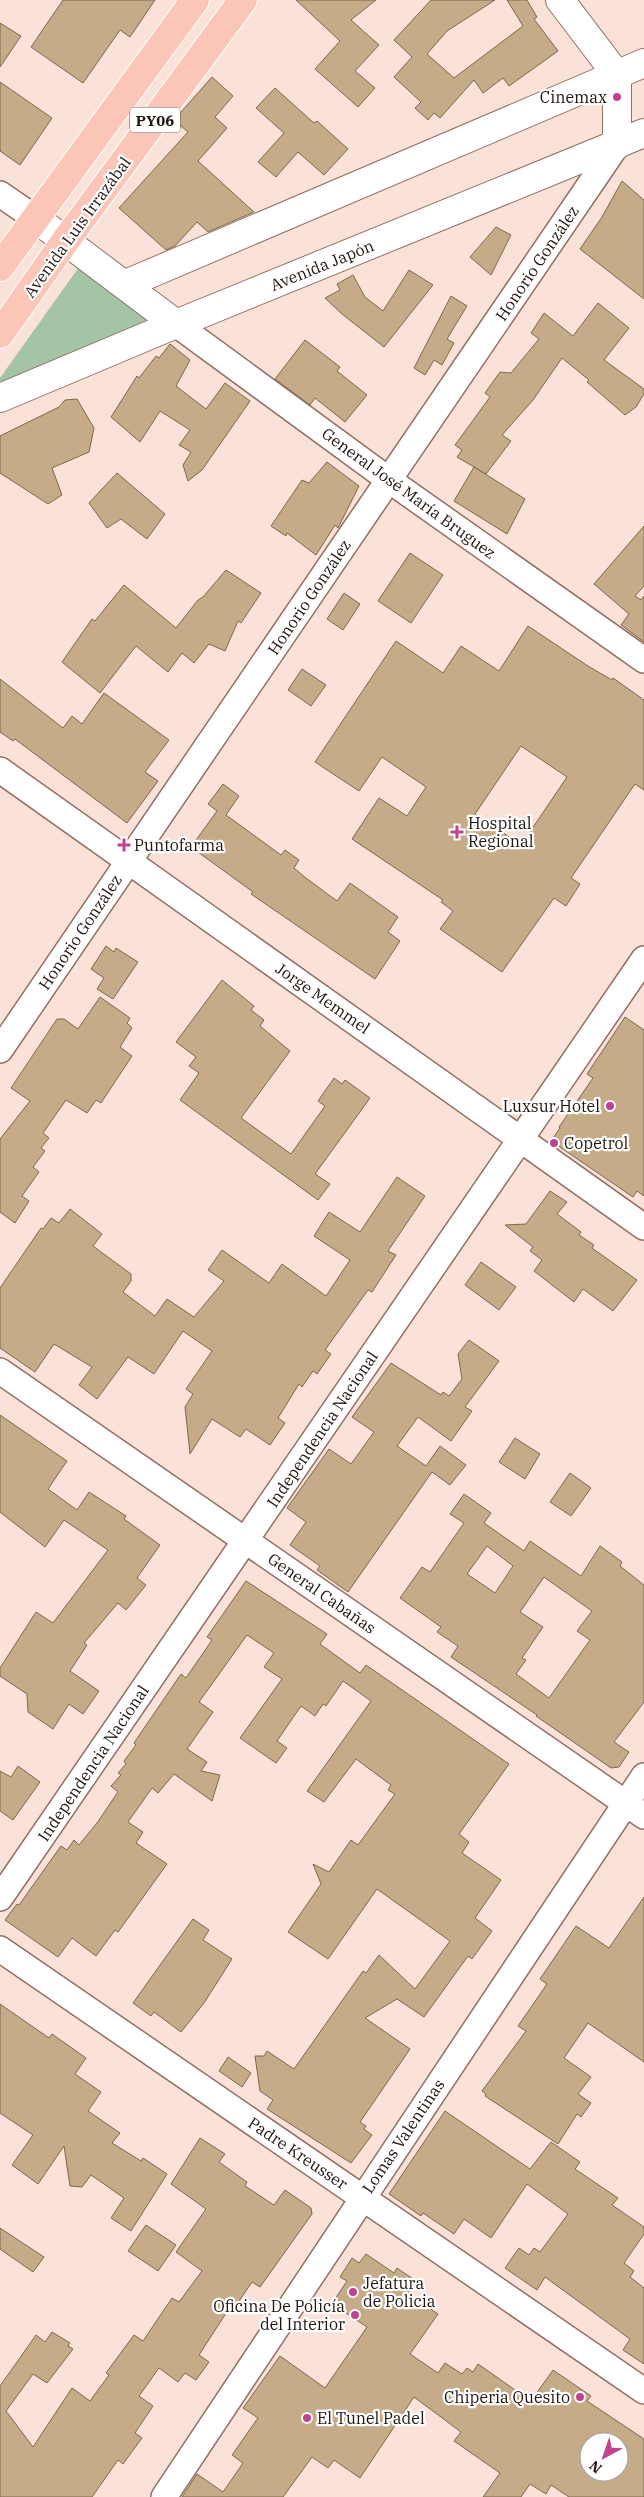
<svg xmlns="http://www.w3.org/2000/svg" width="644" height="2497" font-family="'IBM Plex Serif',serif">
<rect width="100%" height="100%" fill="#fbe2d9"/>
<path fill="#a3c4a5" d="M 79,267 L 165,331 L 0,406 L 0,378 Z"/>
<g fill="#c5ab87" stroke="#7c684b" fill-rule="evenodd">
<path d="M 63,0 L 155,0 L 130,37 L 120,30 L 83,83 L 31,47 Z"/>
<path d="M 296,0 L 376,0 L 351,20 L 379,45 L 355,71 L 375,88 L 358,107 L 315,69 L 340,41 Z"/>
<path d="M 431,0 L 495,0 L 447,31 L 427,54 L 454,78 L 523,26 L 507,0 L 527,0 L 537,17 L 534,19 L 558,51 L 509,86 L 503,78 L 483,93 L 474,80 L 440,118 L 434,113 L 428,120 L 415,108 L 421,102 L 394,77 L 412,57 L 394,40 Z"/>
<path d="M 0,23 L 21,36 L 0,67 Z"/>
<path d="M 212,77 L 233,96 L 215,117 L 227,128 L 198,161 L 254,212 L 208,232 L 197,222 L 175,246 L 166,250 L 119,208 L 188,132 L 174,120 Z"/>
<path d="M 0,82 L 52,118 L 20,165 L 0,151 Z"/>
<path d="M 275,88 L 314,123 L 317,121 L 348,149 L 324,175 L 298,152 L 276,177 L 258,162 L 284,133 L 256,108 Z"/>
<path d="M 622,181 L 644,200 L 644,299 L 580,249 L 602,217 Z"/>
<path d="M 496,227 L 511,235 L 491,275 L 470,257 Z"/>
<path d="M 409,270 L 433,285 L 384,347 L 342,314 L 325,298 L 340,290 L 337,284 L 353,275 L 365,297 L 383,311 Z"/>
<path d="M 451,296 L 467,306 L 447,339 L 454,343 L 442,365 L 434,360 L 425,375 L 414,368 Z"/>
<path d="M 598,303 L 629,328 L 604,360 L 644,389 L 644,394 L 636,407 L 625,415 L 587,382 L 589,380 L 562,358 L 533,400 L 502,435 L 511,441 L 486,474 L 457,457 L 462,450 L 455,445 L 490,397 L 485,393 L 500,372 L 511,373 L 539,339 L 531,333 L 544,313 L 573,336 Z"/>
<path d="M 305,340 L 340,367 L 337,371 L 367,395 L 345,422 L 315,398 L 310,405 L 275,379 Z"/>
<path d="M 170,344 L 190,360 L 176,386 L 206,409 L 225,383 L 250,401 L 202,470 L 188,481 L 183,465 L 191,452 L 179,445 L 190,430 L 160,411 L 140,442 L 111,417 L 137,376 L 139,378 L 156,356 L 159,358 Z"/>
<path d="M 77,399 L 94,428 L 89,452 L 52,468 L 62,495 L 48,504 L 0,473 L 0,436 L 59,407 L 65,400 Z"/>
<path d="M 327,462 L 359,486 L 338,528 L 335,525 L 316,555 L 287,533 L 286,536 L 271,526 L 302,480 L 309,483 Z"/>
<path d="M 474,467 L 525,499 L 507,534 L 454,501 Z"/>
<path d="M 117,473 L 165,514 L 147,539 L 121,519 L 107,528 L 89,503 Z"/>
<path d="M 644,526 L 644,586 L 635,596 L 641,600 L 644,596 L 644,642 L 621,625 L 629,614 L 594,584 Z"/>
<path d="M 410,553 L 443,575 L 411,623 L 378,601 Z"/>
<path d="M 226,570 L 261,593 L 241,623 L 238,621 L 225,651 L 209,644 L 194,663 L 182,653 L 168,672 L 136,646 L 100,693 L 62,662 L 92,619 L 95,621 L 124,585 L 176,628 L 198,600 L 203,597 Z"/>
<path d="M 344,593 L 360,604 L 343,630 L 327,619 Z"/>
<path d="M 528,626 L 588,666 L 612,680 L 613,678 L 644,700 L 644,790 L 635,784 L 571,878 L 580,884 L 566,906 L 554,898 L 502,972 L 440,929 L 453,911 L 441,902 L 443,900 L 352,839 L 379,798 L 407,816 L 426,787 L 382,757 L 359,791 L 315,762 L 396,641 L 443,673 L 461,646 L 499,671 ZM 521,746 L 567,777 L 521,845 L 475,814 Z"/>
<path d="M 302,669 L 326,685 L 311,706 L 288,690 Z"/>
<path d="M 0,679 L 63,728 L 72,716 L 82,724 L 104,693 L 169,740 L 145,772 L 158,781 L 127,823 L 15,739 L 13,741 L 0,732 Z"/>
<path d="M 223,784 L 239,796 L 226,815 L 281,855 L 285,850 L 299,860 L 294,868 L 306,878 L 337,901 L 350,883 L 398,917 L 388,932 L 400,941 L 375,979 L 251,894 L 253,892 L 191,847 L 217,811 L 208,804 Z"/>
<path d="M 106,946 L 114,952 L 116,948 L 138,962 L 113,999 L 97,989 L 104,978 L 91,969 Z"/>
<path d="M 222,980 L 254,1006 L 251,1010 L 264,1020 L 260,1026 L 290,1051 L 241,1118 L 291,1154 L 325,1106 L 318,1101 L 334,1078 L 342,1084 L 345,1080 L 370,1098 L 315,1174 L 330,1184 L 318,1200 L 180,1100 L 199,1073 L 189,1066 L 196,1057 L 176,1042 Z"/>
<path d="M 100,997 L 130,1018 L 127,1023 L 132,1028 L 120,1047 L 132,1056 L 101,1103 L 96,1100 L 87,1113 L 66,1100 L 43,1133 L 49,1138 L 41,1148 L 45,1151 L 33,1167 L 39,1172 L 22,1196 L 29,1201 L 15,1223 L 0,1212 L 0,1139 L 30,1101 L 11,1088 L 57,1019 L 64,1019 L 78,1029 Z"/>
<path d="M 625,1017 L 644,1030 L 644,1196 L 637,1191 L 633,1197 L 551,1141 L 560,1128 L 559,1127 L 593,1078 L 587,1074 Z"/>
<path d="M 397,1177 L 425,1196 L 388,1251 L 396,1255 L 372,1292 L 368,1290 L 325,1350 L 331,1354 L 317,1374 L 313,1371 L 302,1387 L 299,1384 L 278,1418 L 285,1423 L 270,1445 L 246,1429 L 240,1437 L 212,1419 L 190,1454 L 185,1407 L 193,1394 L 186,1389 L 212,1351 L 183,1331 L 154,1374 L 128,1357 L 97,1399 L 79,1385 L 92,1367 L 54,1344 L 35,1372 L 0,1348 L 0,1288 L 41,1228 L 43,1229 L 51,1218 L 59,1223 L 70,1209 L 102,1234 L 93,1246 L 131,1274 L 131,1281 L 123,1292 L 155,1316 L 167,1299 L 194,1317 L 224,1281 L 208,1270 L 222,1250 L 269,1283 L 282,1264 L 326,1296 L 350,1260 L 314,1236 L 329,1212 L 360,1232 Z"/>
<path d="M 550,1191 L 567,1202 L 557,1214 L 581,1232 L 579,1235 L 594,1245 L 592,1248 L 637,1280 L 613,1311 L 583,1289 L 574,1302 L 534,1271 L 542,1260 L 530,1251 L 533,1247 L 505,1225 L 526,1224 Z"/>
<path d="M 481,1262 L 516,1287 L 499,1310 L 465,1285 Z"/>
<path d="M 469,1340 L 499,1361 L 465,1407 L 472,1411 L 451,1441 L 418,1417 L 397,1446 L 426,1466 L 440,1446 L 466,1465 L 450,1485 L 432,1472 L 348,1592 L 317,1570 L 320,1566 L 290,1545 L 306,1522 L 287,1508 L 329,1449 L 351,1464 L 374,1432 L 352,1417 L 391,1363 L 441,1395 L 443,1392 L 449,1396 L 462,1379 L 458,1354 Z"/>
<path d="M 0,1415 L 67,1461 L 48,1489 L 77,1510 L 89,1492 L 126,1516 L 124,1519 L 160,1545 L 137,1578 L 146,1585 L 126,1610 L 118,1603 L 84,1643 L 87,1645 L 70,1671 L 99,1691 L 83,1714 L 69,1704 L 53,1729 L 28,1712 L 27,1694 L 0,1676 L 0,1668 L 36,1612 L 53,1623 L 108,1550 L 64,1520 L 45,1547 L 0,1512 Z"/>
<path d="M 515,1438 L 540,1454 L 525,1479 L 499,1462 Z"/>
<path d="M 570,1473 L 591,1488 L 571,1516 L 550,1502 Z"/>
<path d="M 464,1494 L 491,1513 L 484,1523 L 524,1551 L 530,1541 L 581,1576 L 600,1546 L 622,1562 L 620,1566 L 644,1585 L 644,1702 L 614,1742 L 629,1752 L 619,1767 L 611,1768 L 536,1716 L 537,1715 L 451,1657 L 458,1646 L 437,1632 L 441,1627 L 400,1598 L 422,1567 L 430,1572 L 464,1523 L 450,1514 ZM 487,1546 L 513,1566 L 495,1593 L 467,1574 ZM 544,1577 L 592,1611 L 577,1631 L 590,1640 L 549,1698 L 516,1674 L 526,1660 L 522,1658 L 543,1627 L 520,1612 Z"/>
<path d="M 246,1581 L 327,1634 L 320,1644 L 360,1673 L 366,1665 L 509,1764 L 459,1834 L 469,1842 L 462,1853 L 501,1880 L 475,1918 L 492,1931 L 472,1959 L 468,1956 L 424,2017 L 397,1999 L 365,2018 L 410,2049 L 360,2122 L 366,2126 L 364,2129 L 372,2135 L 351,2163 L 267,2109 L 273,2100 L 260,2091 L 255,2056 L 264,2056 L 267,2051 L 294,2069 L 363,1971 L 366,1973 L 379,1955 L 415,1989 L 450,1941 L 377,1889 L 328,1959 L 288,1932 L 321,1884 L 313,1864 L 329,1872 L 351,1840 L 358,1845 L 395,1794 L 388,1790 L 391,1785 L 356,1759 L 324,1802 L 307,1791 L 371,1701 L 343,1681 L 326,1706 L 323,1704 L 315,1716 L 301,1706 L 277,1741 L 287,1748 L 276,1763 L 240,1738 L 282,1679 L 264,1667 L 274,1653 L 247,1635 L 199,1702 L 213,1712 L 187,1749 L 207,1762 L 201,1771 L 220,1775 L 212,1801 L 174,1774 L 158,1793 L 152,1788 L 128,1822 L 143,1832 L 136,1843 L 167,1864 L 118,1932 L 115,1930 L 96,1956 L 72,1938 L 58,1957 L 5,1920 L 17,1904 L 19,1905 L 61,1846 L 67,1850 L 74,1840 L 79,1845 L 97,1823 L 118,1792 L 111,1786 L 121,1775 L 118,1773 L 126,1764 L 124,1761 L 136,1745 L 134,1743 L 181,1674 L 186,1678 L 212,1640 L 207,1637 Z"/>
<path d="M 18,1766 L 40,1782 L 13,1820 L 0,1811 L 0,1771 L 11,1777 Z"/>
<path d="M 644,1897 L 644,2062 L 588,2023 L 564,2058 L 591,2077 L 578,2094 L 591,2103 L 581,2117 L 577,2114 L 558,2144 L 485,2096 L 486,2094 L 482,2091 L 526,2031 L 518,2026 L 547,1984 L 540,1979 L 576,1926 L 609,1948 Z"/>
<path d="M 193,1919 L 209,1930 L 203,1940 L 232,1959 L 204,2003 L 181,2032 L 154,2012 L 151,2016 L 133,2003 Z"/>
<path d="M 0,2004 L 49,2038 L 52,2034 L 86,2058 L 75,2074 L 101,2092 L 88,2111 L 120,2133 L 112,2143 L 141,2161 L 143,2158 L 167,2174 L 131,2231 L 111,2218 L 124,2198 L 91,2175 L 82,2187 L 70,2186 L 64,2146 L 38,2184 L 12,2165 L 33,2135 L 0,2113 Z"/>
<path d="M 228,2057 L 251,2073 L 242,2087 L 219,2071 Z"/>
<path d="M 445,2111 L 530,2169 L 551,2142 L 580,2162 L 575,2169 L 618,2198 L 612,2205 L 644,2227 L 644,2234 L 624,2263 L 634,2271 L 630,2277 L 644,2288 L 644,2364 L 623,2350 L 630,2339 L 545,2277 L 537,2290 L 505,2268 L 519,2248 L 529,2255 L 534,2248 L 540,2252 L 568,2214 L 527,2184 L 491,2238 L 464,2219 L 454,2234 L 423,2213 L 421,2216 L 389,2194 Z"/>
<path d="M 200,2138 L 225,2154 L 219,2162 L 247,2182 L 245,2186 L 274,2205 L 285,2190 L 311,2208 L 312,2214 L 260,2287 L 252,2282 L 235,2307 L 232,2304 L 199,2355 L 209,2362 L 196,2380 L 185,2373 L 178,2382 L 159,2368 L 139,2396 L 153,2406 L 135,2433 L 142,2438 L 123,2464 L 118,2460 L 92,2497 L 0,2497 L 0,2386 L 36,2335 L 45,2342 L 52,2332 L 70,2343 L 68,2346 L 73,2349 L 47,2383 L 33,2374 L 6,2411 L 33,2447 L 72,2388 L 90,2401 L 109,2375 L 106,2373 L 134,2335 L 143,2341 L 172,2298 L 179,2302 L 202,2271 L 176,2252 L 206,2209 L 171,2184 Z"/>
<path d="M 146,2225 L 176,2245 L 158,2271 L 128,2251 Z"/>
<path d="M 0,2228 L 44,2257 L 33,2272 L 0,2249 Z"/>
<path d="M 366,2254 L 394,2273 L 397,2268 L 416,2281 L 408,2293 L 438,2314 L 410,2354 L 438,2373 L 445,2363 L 462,2374 L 467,2368 L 473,2372 L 478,2364 L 531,2401 L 553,2370 L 591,2396 L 587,2401 L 644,2439 L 644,2497 L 569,2497 L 551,2485 L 546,2494 L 530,2484 L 521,2497 L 483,2497 L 500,2473 L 454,2441 L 461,2432 L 414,2397 L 360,2478 L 334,2460 L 328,2468 L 312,2457 L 283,2497 L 182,2497 L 197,2474 L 223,2492 L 243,2463 L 232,2455 L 258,2418 L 243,2408 L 280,2356 L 325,2388 L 367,2327 L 337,2307 L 340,2302 L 335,2299 L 347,2281 L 340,2277 L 352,2258 L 359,2263 ZM 589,2442 L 619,2442 L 619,2472 L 589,2472 Z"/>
</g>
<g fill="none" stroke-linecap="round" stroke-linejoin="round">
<defs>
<g id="minor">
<path d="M 0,194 L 35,218"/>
<path d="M 176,324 L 389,480 L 644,660"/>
<path d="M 0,770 L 644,1227"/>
<path d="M 0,1050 L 617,145"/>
<path d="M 0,1371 L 644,1816"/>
<path d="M 0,1898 L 644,959"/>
<path d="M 0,1949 L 644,2391"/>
<path d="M 164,2497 L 644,1776"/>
</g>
<g id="secondary">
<path d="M 560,0 L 617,75 L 617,145"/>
<path d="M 35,218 L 176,324"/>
<path d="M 126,284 L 644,63"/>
<path d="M 0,398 L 176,324 L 644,133"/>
</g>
<g id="trunk">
<path d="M 0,267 L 195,0"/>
<path d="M 0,334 L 66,240 L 243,0"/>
</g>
</defs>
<use href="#minor" stroke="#936f63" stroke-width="28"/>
<use href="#secondary" stroke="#936f63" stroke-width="30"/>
<use href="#trunk" stroke="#fff" stroke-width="30"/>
<use href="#minor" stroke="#fff" stroke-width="25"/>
<use href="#secondary" stroke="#fff" stroke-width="28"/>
<use href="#trunk" stroke="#fbc6b7" stroke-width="28"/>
</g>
<g fill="#c1438f" stroke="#fff" stroke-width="2">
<circle cx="617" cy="97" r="5"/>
<path d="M454.5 824.5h5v5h5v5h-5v5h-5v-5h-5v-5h5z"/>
<path d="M121.5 837.5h5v5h5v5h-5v5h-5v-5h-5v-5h5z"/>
<circle cx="610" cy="1106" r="5"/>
<circle cx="554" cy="1143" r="5"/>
<circle cx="353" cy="2292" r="5"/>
<circle cx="355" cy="2315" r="5"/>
<circle cx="580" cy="2397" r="5"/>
<circle cx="307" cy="2418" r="5"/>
</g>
<g text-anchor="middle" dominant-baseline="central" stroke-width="4.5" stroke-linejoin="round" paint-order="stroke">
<rect fill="#fff" stroke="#645a57" stroke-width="1" x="130" y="107.5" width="50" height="25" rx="4"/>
<g font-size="15" font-weight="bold" fill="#22140f">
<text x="155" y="120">PY06</text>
</g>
<g font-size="16" fill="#22140f" stroke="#fff" text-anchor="start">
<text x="607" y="97" text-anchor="end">Cinemax</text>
<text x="468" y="823">Hospital<tspan x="468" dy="18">Regional</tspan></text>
<text x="134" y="845">Puntofarma</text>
<text x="600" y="1106" text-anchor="end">Luxsur Hotel</text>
<text x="564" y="1143">Copetrol</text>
<text x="363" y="2283">Jefatura<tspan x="363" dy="18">de Policia</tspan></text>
<text x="345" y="2306" text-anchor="end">Oficina De Policía<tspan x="345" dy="18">del Interior</tspan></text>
<text x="570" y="2397" text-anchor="end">Chiperia Quesito</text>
<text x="317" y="2418">El Tunel Padel</text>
</g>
<g font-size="16" fill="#22140f" stroke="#fff">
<text transform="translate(77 227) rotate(-54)">Avenida Luis Irrazábal</text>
<text transform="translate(537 263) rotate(-56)">Honorio González</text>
<text transform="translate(322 265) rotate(-22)">Avenida Japón</text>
<text transform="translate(409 493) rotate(36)">General José María Bruguez</text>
<text transform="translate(309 597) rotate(-56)">Honorio González</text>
<text transform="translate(80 932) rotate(-56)">Honorio González</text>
<text transform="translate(323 998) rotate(35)">Jorge Memmel</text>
<text transform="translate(322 1429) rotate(-56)">Independencia Nacional</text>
<text transform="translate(322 1593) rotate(35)">General Cabañas</text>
<text transform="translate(93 1763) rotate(-56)">Independencia Nacional</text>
<text transform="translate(403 2136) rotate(-56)">Lomas Valentinas</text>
<text transform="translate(298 2153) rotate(34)">Padre Kreusser</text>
</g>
</g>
<g transform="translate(604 2457) rotate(220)"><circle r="24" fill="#ffffff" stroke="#a7a19f"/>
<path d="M0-4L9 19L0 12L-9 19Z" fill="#c1438f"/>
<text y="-8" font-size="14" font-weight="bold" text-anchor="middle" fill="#22140f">N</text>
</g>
</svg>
